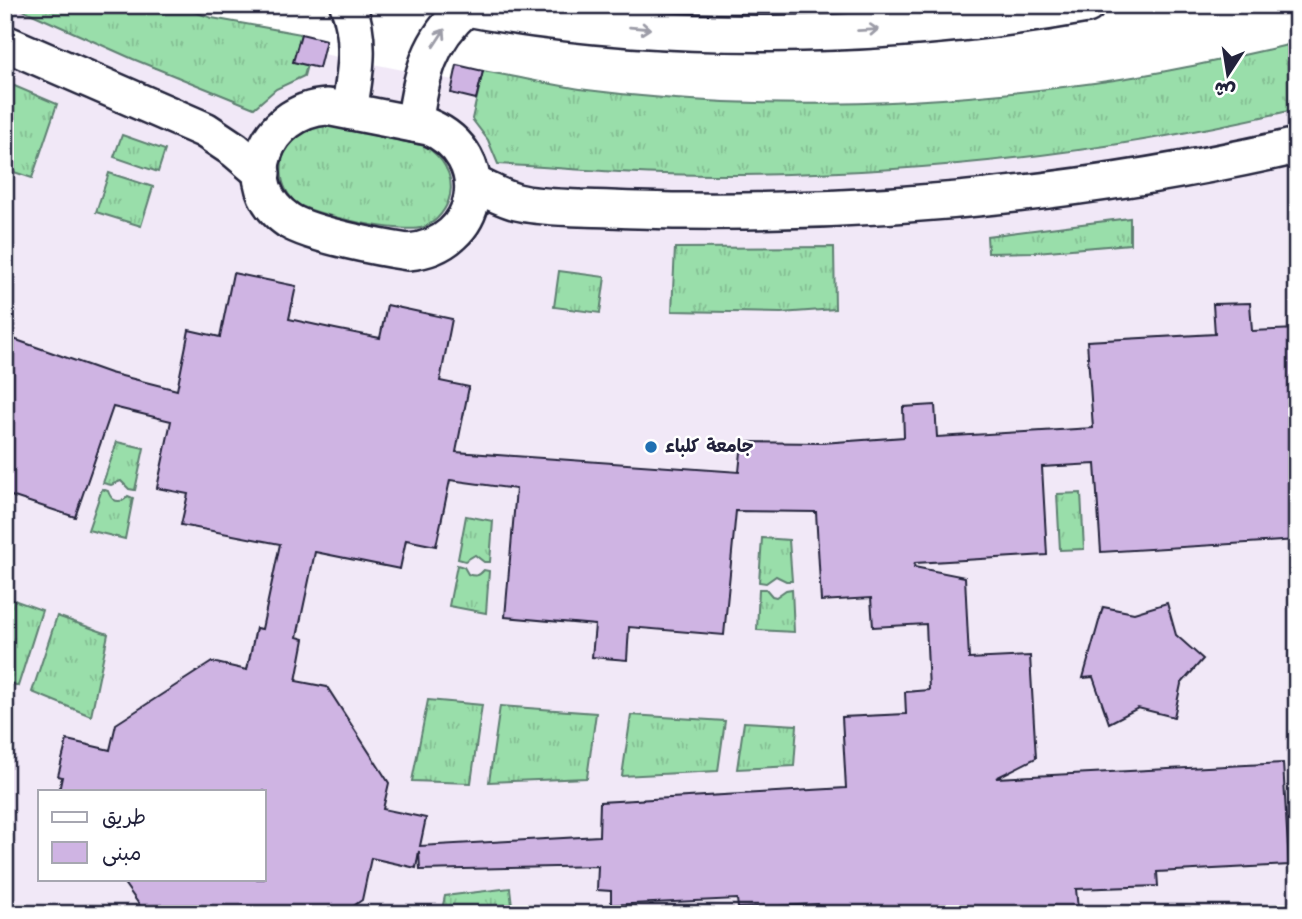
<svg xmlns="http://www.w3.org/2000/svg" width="1302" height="919" font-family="Kalam,'Playpen Sans Arabic',sans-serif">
<defs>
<pattern id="grass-tufts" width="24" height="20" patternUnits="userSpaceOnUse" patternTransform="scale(1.75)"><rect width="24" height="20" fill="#99deaa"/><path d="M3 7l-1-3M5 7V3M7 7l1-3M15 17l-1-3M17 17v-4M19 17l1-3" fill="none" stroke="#84be93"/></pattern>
</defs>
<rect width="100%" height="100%" fill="#fff"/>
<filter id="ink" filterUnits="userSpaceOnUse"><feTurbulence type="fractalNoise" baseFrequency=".0143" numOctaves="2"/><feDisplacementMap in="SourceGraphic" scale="14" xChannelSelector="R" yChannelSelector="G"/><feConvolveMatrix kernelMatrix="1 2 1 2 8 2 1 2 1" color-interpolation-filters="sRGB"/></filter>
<g filter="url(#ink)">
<path fill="#f1e8f7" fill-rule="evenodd" d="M 5,5 L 174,5 L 212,18 L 326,40 L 323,54 L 453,80 L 451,93 L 476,99 L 483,71 L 587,90 L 689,99 L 791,103 L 893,101 L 995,95 L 1096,83 L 1197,65 L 1297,43 L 1297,914 L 5,914 ZM 40,791 L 264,791 L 264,879 L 40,879 Z"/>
<g fill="url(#grass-tufts)" stroke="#5e8072" stroke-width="2">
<path d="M 12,5 L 174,5 L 212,18 L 301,34 L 294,62 L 307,65 L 304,76 L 276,89 L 254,108 L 133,59 Z"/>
<path d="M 1297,43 L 1297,109 C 1106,154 911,175 715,175 C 643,175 571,169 498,164 L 488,140 L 472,119 L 483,71 C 518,77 552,85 587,90 C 754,112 928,106 1094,83 C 1162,74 1230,58 1297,43 Z"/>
<path d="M 5,82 L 57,104 L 32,178 L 5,169 Z"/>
<path d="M 326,125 L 425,146 C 442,157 454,174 450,195 C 447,209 437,222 424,227 C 406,235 310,215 295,202 C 276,184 277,152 297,136 C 305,128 316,126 326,125 Z"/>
<path d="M 122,135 L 165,150 L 158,172 L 114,157 Z"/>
<path d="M 109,173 L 153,187 L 141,226 L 96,212 Z"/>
<path d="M 1130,218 L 1130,244 L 1036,252 L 988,253 L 987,236 Z"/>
<path d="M 834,247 L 835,309 L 781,313 L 672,311 L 675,248 Z"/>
<path d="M 559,271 L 605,277 L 600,313 L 554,307 Z"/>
<path d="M 117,442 L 144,448 L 135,490 L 129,489 L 121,481 L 111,485 L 103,483 Z"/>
<path d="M 102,489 L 108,491 C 111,499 115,503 124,500 L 128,496 L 133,498 L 125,539 L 88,530 Z"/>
<path d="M 1081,493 L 1084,549 L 1060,550 L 1057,494 Z"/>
<path d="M 466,516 L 493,521 L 490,562 L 484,562 L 475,555 L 465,561 L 458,559 Z"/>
<path d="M 762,538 L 789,540 L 792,581 L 786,581 L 776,576 L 766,583 L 759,582 Z"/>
<path d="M 457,565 L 464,567 L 468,574 C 475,577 479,576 484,570 L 489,571 L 486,613 L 449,606 Z"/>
<path d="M 759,589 L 766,589 L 772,596 L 776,597 L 786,590 L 792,589 L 794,632 L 757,630 Z"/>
<path d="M 5,597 L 42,610 L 18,686 L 5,680 Z"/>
<path d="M 57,616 L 108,634 L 91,716 L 32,692 Z"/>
<path d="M 428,700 L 482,705 L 471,783 L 412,781 Z"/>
<path d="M 500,706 L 596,713 L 587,778 L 489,782 Z"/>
<path d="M 631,715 L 725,721 L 718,771 L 622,776 Z"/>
<path d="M 744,722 L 797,725 L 794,766 L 737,769 Z"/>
<path d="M 510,888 L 513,914 L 441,914 L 445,896 Z"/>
</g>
<g fill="#cfb4e3" stroke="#22223b" stroke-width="2" fill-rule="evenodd">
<path d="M 301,34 L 326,40 L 319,68 L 293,62 Z"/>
<path d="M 457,65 L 483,71 L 476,99 L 451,93 Z"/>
<path d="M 233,273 L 296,286 L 289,319 L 335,329 L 380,338 L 387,305 L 452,319 L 440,381 L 469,387 L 456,452 L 739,472 L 742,442 L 822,443 L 904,437 L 903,407 L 935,405 L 937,437 L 1093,428 L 1087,341 L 1215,334 L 1213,304 L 1250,303 L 1252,331 L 1297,329 L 1297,540 L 1101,552 L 1095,464 L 1042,467 L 1047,555 L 915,563 L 914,567 L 965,577 L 969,659 L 1030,656 L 1036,758 L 996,778 L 1283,763 L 1289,865 L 1157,872 L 1158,886 L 1076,889 L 1078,909 L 990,914 L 819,914 L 818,904 L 738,908 L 737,899 L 611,905 L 611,891 L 597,890 L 598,866 L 420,870 L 419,851 L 416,868 L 371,858 L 362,900 L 342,914 L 146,914 L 121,879 L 264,879 L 264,791 L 59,791 L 62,777 L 58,776 L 67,740 L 110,750 L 116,724 L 212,662 L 247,670 L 256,628 L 262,629 L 280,544 L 181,525 L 188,494 L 157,488 L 171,421 L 113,407 L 75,517 L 5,494 L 5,336 L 110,373 L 177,390 L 189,330 L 220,337 ZM 450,480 L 516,489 L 505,617 L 595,625 L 592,657 L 627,660 L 629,627 L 724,635 L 736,511 L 816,512 L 821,601 L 871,598 L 873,627 L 926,624 L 929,690 L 905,692 L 906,714 L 842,717 L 846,788 L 600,802 L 599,836 L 420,846 L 426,818 L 383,809 L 389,783 L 327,687 L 296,681 L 304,639 L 297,637 L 315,552 L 400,569 L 406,540 L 436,546 Z"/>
<path d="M 1167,603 L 1176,635 L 1203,659 L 1181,684 L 1174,717 L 1138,708 L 1109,723 L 1093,677 L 1083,678 L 1103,607 L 1134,613 Z"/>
</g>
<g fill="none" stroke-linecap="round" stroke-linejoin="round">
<defs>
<g id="minor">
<path d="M 348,5 C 362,41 355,75 349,111"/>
<path d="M 451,5 C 651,45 888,41 1087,5"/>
<path d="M 5,43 L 205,130 L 235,150 L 262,173"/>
<path d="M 327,107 L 429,127 C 497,156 482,246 408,252 C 381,248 312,235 289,221 C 235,185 265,111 327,107 Z"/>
<path d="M 414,124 C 422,76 427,42 466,8"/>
<path d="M 473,183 C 487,190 502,198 517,202 C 537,207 560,207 580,208 C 616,209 651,211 686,211 C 893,213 1096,192 1297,146"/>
</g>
</defs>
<use href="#minor" stroke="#22223b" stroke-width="40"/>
<use href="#minor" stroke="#fff" stroke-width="35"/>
</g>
<defs><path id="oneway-shaft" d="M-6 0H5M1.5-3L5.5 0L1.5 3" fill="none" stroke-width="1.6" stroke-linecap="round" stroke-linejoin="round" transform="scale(1.75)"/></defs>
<g stroke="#9c9ca7">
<use href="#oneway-shaft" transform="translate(640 28) rotate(5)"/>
<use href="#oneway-shaft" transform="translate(868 30) rotate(-3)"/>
<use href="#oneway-shaft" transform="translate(439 38) rotate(-57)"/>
</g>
</g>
<circle fill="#1f6fb2" stroke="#fff" stroke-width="2.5" cx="651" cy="447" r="7"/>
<g text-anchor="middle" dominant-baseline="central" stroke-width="5" stroke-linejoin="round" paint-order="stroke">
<g font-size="18" font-weight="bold" fill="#22223b" stroke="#fff" text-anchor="start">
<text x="665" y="447">جامعة كلباء</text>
</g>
</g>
<rect width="1302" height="919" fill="none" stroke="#fff" stroke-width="28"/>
<rect x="14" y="14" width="1274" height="891" fill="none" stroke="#22223b" stroke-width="2.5" filter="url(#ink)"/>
<rect x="38" y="790" width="228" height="91" fill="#ffffff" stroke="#a7a7b1" stroke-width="2"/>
<rect x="52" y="812" width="35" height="10" fill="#ffffff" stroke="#a7a7b1" stroke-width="2"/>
<text x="102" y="824" font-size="21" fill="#22223b">طريق</text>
<rect x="52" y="842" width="35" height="21" fill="#cfb4e3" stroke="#a7a7b1" stroke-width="2"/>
<text x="102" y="860" font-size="21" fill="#22223b">مبنى</text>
<g transform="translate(1228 74) rotate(192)" stroke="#ffffff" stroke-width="5" paint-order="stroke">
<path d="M0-5L12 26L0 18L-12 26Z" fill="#22223b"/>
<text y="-10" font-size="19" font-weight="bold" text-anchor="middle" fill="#22223b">ش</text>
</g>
</svg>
